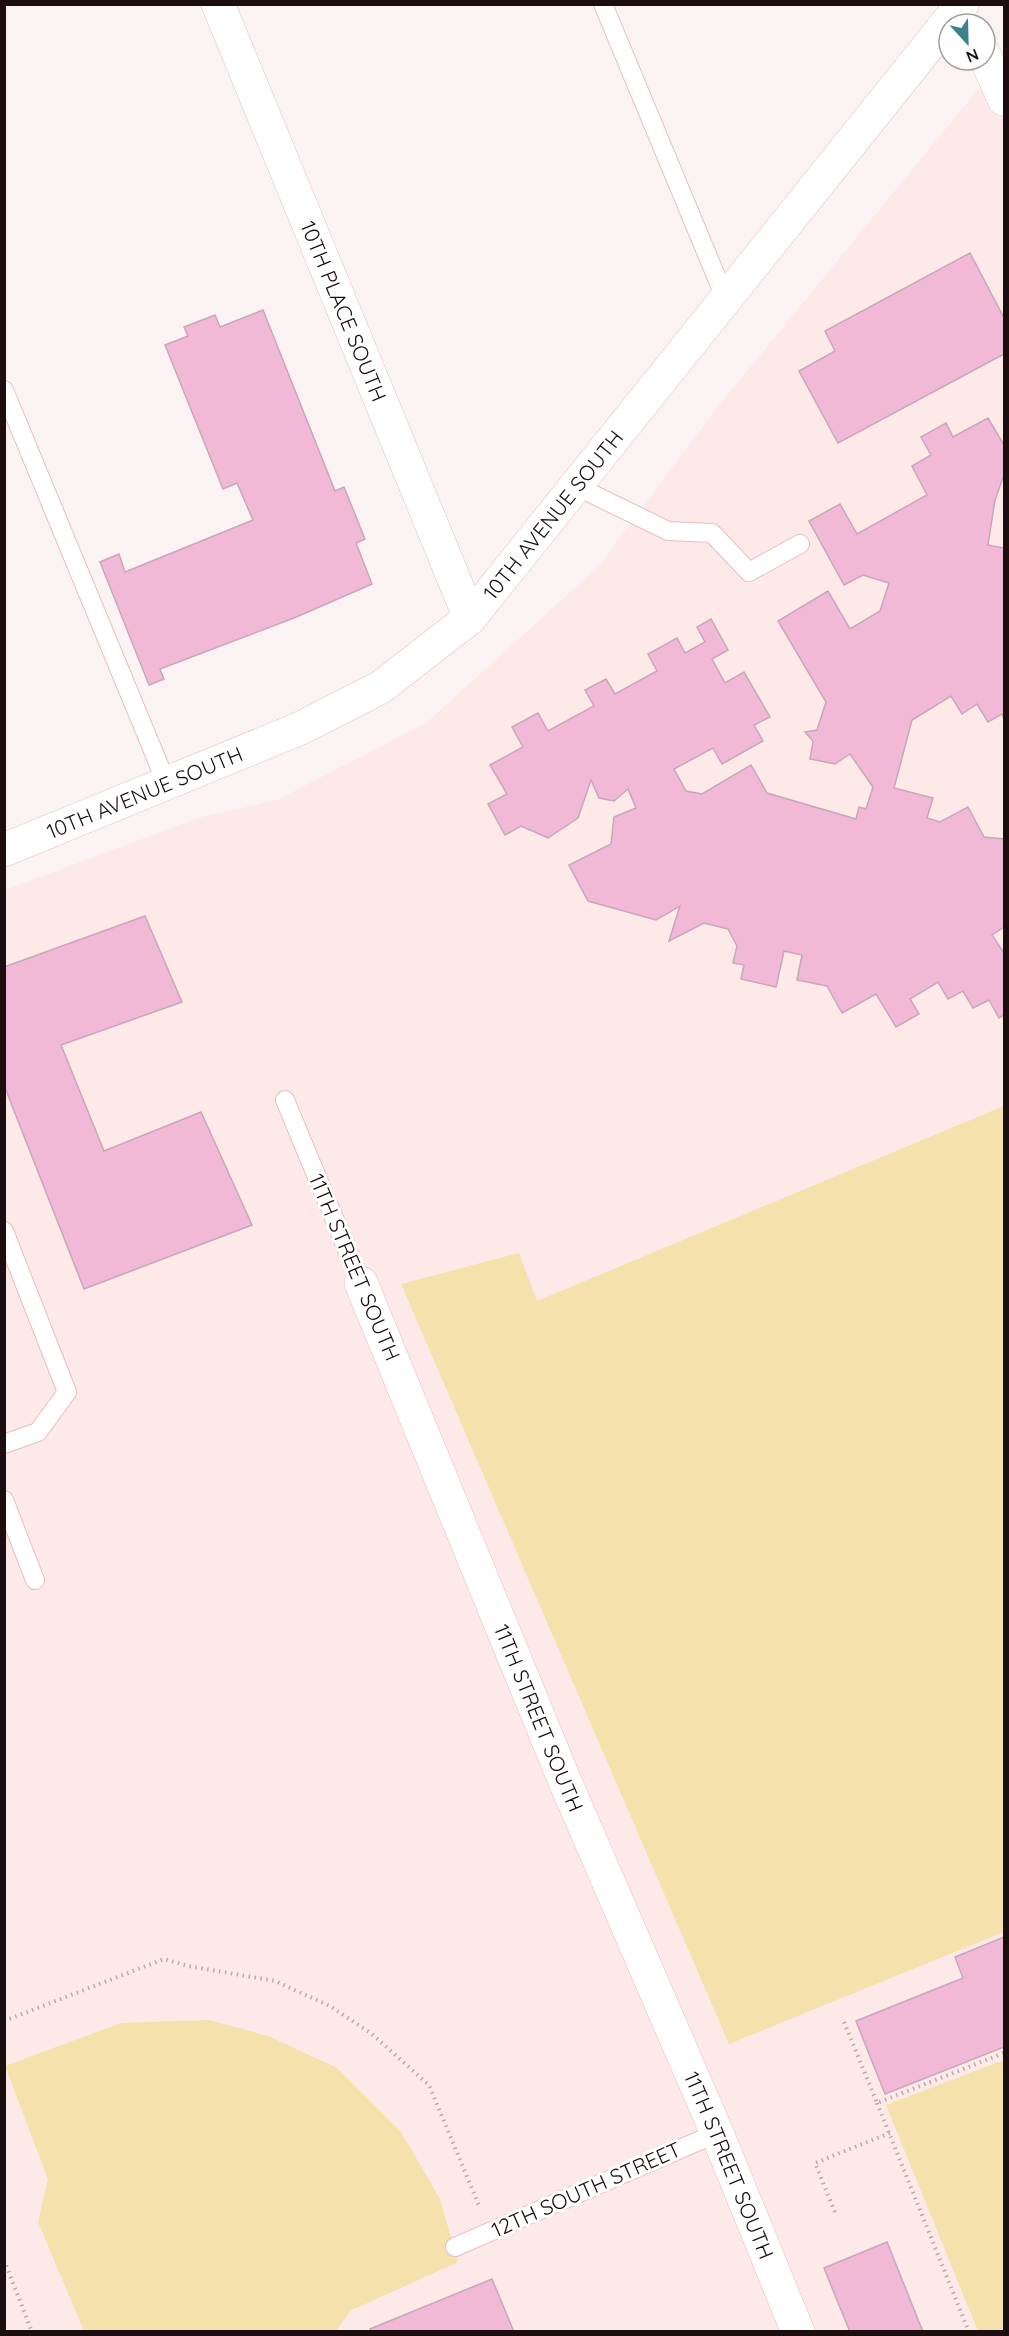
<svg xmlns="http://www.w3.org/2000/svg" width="1009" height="2336" font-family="Quicksand,sans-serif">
<rect width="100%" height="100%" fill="#fbf3f3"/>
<path fill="#fde9e8" d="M 993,71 L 1004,99 L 1004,2331 L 5,2332 L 5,890 L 201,817 L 277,800 L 426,723 L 600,565 L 715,410 Z"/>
<g fill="#f5e1ac">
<path d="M 1004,1106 L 1004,1932 L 729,2044 L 401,1284 L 519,1253 L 537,1301 Z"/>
<path d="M 209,2020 L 268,2036 L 337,2068 L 401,2132 L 440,2199 L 458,2262 L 350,2311 L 336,2331 L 84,2331 L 38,2222 L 48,2179 L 5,2066 L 121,2023 Z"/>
<path d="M 1004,2060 L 1004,2331 L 978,2331 L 886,2105 Z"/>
</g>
<g fill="#f2b9d7" stroke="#c8a7b8" stroke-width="1.5">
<path d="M 970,253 L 1004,318 L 1004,354 L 838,443 L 799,371 L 835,351 L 825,331 Z"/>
<path d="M 263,310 L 335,491 L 344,487 L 365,539 L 356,543 L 372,584 L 294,618 L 160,669 L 164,679 L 149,685 L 100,562 L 119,554 L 125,572 L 253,520 L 237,483 L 223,489 L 165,345 L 188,336 L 184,327 L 215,315 L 220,327 Z"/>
<path d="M 988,418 L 1004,445 L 1004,475 L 995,500 L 988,545 L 1004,548 L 1004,719 L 1002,714 L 988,722 L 977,704 L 962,714 L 951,696 L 912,720 L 894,788 L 933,798 L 927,818 L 940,822 L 968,807 L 984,837 L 1004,839 L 1004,927 L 992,935 L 1004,953 L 1004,1015 L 999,1018 L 989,1000 L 973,1008 L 963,991 L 948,999 L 938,982 L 910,999 L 919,1014 L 896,1027 L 876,994 L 842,1013 L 827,986 L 797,980 L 802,955 L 784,951 L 776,987 L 741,979 L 744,965 L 733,963 L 737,946 L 728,929 L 704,923 L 669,941 L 680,906 L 656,920 L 588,901 L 569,865 L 611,844 L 614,817 L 636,808 L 628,789 L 614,801 L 599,798 L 591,780 L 578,818 L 548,838 L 521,826 L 505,835 L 488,804 L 507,794 L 490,765 L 523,747 L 512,727 L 538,713 L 548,731 L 594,706 L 585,690 L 606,679 L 615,694 L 657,671 L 648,654 L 677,638 L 685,653 L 705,642 L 697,627 L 711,619 L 728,650 L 712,659 L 725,683 L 744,672 L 770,717 L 754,725 L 763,741 L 722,764 L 713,748 L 674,769 L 686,791 L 702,794 L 751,765 L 767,793 L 856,819 L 859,807 L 866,809 L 873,787 L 850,754 L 835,764 L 810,759 L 813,741 L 805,732 L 817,730 L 826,702 L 778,621 L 828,591 L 850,629 L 880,611 L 889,583 L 863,575 L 844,585 L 809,521 L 840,504 L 857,534 L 927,495 L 912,466 L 931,455 L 921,437 L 946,423 L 953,437 Z"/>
<path d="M 145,916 L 182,1002 L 61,1045 L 104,1151 L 201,1112 L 252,1225 L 84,1289 L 4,1085 L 4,967 Z"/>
<path d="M 1004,1937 L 1004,2047 L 885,2094 L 856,2021 L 963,1978 L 955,1957 Z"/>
<path d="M 887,2242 L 923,2332 L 850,2332 L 824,2268 Z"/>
<path d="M 492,2279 L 514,2332 L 371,2332 L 370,2329 Z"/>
</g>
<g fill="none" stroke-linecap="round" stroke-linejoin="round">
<defs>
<g id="service">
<path d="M 603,4 L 726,300"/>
<path d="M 4,390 L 166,782"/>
<path d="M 576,486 L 668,531 L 712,533 L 749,572 L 800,544"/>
<path d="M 285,1100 L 361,1283"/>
<path d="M 4,1231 L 67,1392 L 38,1432 L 4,1444"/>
<path d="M 4,1500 L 35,1580"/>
<path d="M 455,2247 L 717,2133"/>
</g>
<g id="minor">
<path id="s1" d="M 218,4 L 470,618"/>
<path d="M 985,56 L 1004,99"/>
<path id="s2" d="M 361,1283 L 564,1779 L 717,2133 L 798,2332"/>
</g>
<g id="tertiary">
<path id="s3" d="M 4,850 L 301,728 L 381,687 L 470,618 L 962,4"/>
</g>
</defs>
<use href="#service" stroke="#e6bfbd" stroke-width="20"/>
<use href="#minor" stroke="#e6bfbd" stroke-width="34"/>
<use href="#tertiary" stroke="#e6bfbd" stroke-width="34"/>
<g stroke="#b6acac" stroke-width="4" stroke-dasharray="1.5 4.5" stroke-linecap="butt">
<path d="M 4,2021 L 164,1959 L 188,1966 L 275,1981 L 330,2006 L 372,2034 L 429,2085 L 480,2208"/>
<path d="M 844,2022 L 877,2103 L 1004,2053"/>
<path d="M 877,2103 L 969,2332"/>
<path d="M 835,2212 L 815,2163 L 890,2133"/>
<path d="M 4,2260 L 32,2332"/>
</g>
<use href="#service" stroke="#fff" stroke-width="18"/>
<use href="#minor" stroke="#fff" stroke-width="33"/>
<use href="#tertiary" stroke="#fff" stroke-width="33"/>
</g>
<g text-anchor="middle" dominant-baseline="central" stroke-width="6" stroke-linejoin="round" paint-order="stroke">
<g font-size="21" fill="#1c0e0e" stroke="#fff">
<text stroke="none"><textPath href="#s1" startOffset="332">10TH PLACE SOUTH</textPath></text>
<text stroke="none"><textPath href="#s3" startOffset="656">10TH AVENUE SOUTH</textPath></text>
<text stroke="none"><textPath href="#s3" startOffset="152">10TH AVENUE SOUTH</textPath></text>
<text transform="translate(355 1267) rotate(67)">11TH STREET SOUTH</text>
<text stroke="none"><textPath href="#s2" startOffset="470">11TH STREET SOUTH</textPath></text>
<text stroke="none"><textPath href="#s2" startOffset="956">11TH STREET SOUTH</textPath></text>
<text transform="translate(586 2189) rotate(-24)">12TH SOUTH STREET</text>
</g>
</g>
<rect width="1009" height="2336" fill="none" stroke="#1c0e0e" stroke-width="12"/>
<g transform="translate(967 42) rotate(158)"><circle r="28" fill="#ffffff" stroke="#a49f9f" stroke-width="1.5"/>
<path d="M0-4.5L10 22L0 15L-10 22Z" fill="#3c828d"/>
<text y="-9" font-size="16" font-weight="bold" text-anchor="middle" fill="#1c0e0e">N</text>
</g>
</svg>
